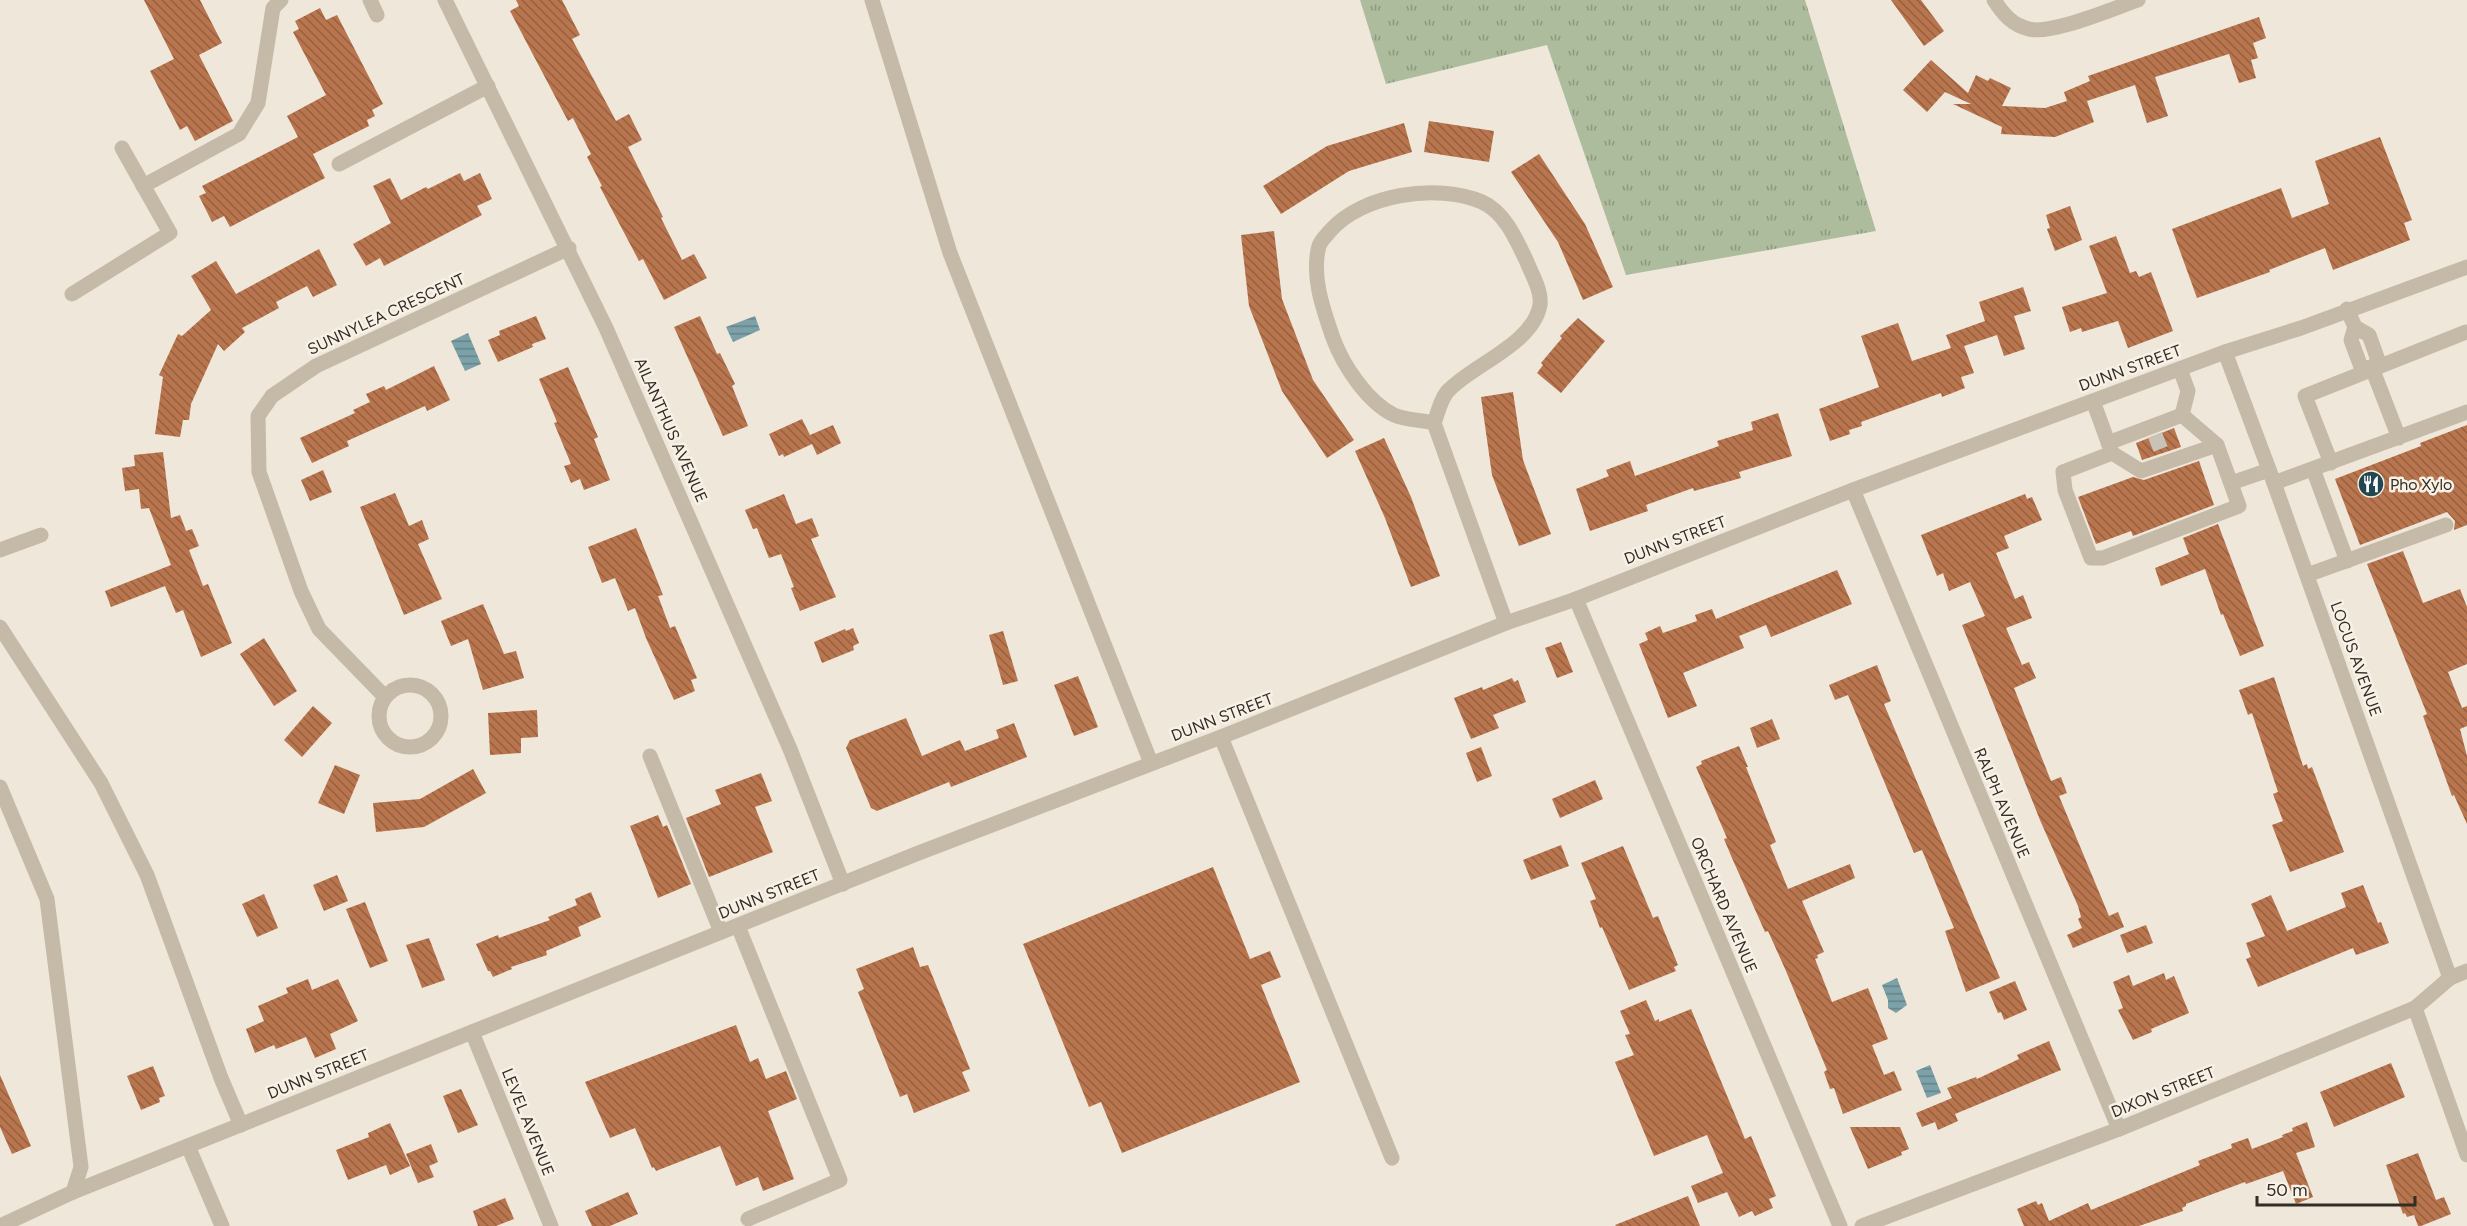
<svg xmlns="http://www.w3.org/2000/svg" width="2467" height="1226" font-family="Figtree,sans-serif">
<defs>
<pattern id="grass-tufts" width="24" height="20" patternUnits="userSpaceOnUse" patternTransform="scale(1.5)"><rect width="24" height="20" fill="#adbc9c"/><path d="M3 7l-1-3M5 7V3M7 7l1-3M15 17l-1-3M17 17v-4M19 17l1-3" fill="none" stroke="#8d997f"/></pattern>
<pattern id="water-rules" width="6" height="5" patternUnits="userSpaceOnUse" patternTransform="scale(1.5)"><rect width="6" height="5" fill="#7ca1a8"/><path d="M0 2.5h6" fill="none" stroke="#668389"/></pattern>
<pattern id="building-back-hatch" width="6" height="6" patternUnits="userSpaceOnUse" patternTransform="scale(1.5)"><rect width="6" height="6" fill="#b9754d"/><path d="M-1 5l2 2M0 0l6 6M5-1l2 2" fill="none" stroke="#976040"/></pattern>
</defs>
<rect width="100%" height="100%" fill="#eee7da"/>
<path fill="url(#grass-tufts)" d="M 1360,0 L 1805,0 L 1876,231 L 1626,275 L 1547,45 L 1386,84 Z"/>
<g fill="url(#water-rules)">
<path d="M 755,316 L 760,330 L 733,342 L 726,327 Z"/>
<path d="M 468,333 L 481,364 L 465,371 L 451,341 Z"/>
<path d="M 1897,978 L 1907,1005 L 1896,1013 L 1888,1008 L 1888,1000 L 1882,985 Z"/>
<path d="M 1930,1065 L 1941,1093 L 1927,1098 L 1916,1071 Z"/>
</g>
<g fill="url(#building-back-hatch)">
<path d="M 144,0 L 200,0 L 222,43 L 199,55 L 233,121 L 195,141 L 187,126 L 180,130 L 150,71 L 174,59 Z"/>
<path d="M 516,0 L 562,0 L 580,35 L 572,39 L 616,121 L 629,114 L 642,140 L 628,147 L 663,217 L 661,218 L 682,260 L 694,254 L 707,278 L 664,300 L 643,259 L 639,261 L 600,187 L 602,186 L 587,157 L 591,154 L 573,118 L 568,121 L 510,11 L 519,6 Z"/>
<path d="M 1891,0 L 1921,0 L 1944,31 L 1924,46 Z"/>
<path d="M 320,8 L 326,20 L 337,15 L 383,104 L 372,110 L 375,116 L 367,120 L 369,126 L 313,154 L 325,178 L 230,227 L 224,216 L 212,222 L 199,196 L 206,193 L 202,186 L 298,137 L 287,116 L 326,95 L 293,32 L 299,29 L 295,21 Z"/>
<path d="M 2259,17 L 2266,38 L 2253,43 L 2258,58 L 2251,60 L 2256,78 L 2239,83 L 2229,54 L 2155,77 L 2168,116 L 2147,123 L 2135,85 L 2087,101 L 2094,122 L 2055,137 L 2001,134 L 2002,127 L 1953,104 L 1971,104 L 1945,92 L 1927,112 L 1903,90 L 1931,60 L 1968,93 L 1976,75 L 1988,81 L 1990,78 L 2011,88 L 2002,106 L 2045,108 L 2067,101 L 2064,92 L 2090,81 L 2088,76 Z"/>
<path d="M 1429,121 L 1494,131 L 1489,162 L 1424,152 Z"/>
<path d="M 1404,123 L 1412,152 L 1349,171 L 1281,214 L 1263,186 L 1327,146 Z"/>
<path d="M 2380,137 L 2412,220 L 2404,223 L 2410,240 L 2333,270 L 2325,248 L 2269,270 L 2270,272 L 2197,298 L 2172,229 L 2281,188 L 2292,218 L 2329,204 L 2315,161 Z"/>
<path d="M 1539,154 L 1585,224 L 1613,287 L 1583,300 L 1558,242 L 1511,172 Z"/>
<path d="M 460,173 L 464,181 L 480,173 L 492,199 L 477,206 L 482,215 L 384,266 L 380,258 L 366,266 L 353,244 L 391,223 L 373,186 L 390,178 L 401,200 L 426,187 L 428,189 Z"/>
<path d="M 2070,206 L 2082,240 L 2055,251 L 2047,229 L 2050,228 L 2046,215 Z"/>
<path d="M 1274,231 L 1282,299 L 1313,380 L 1354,440 L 1327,458 L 1282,391 L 1249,306 L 1241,235 Z"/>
<path d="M 2116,236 L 2130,273 L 2136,271 L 2139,277 L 2151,272 L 2173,331 L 2128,348 L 2118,321 L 2082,332 L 2081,328 L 2070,332 L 2062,307 L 2107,293 L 2089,246 Z"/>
<path d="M 319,249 L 337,285 L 313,297 L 307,286 L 276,302 L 279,308 L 242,328 L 245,332 L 224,351 L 218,344 L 191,404 L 189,420 L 183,420 L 180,437 L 155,434 L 163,377 L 159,375 L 178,334 L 182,336 L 211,310 L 191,276 L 216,261 L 236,294 Z"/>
<path d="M 2023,287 L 2031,311 L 2014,316 L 2025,349 L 2004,356 L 1997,335 L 1964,346 L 1974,373 L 1961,377 L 1965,388 L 1942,397 L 1941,393 L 1861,422 L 1862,426 L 1849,430 L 1850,434 L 1830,441 L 1819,409 L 1879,387 L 1861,336 L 1898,323 L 1912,361 L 1951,348 L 1946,335 L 1985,321 L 1979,302 Z"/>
<path d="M 536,316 L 546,339 L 532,344 L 533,347 L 498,362 L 488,340 L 500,335 L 499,331 Z"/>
<path d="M 700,316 L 717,354 L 720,353 L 735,384 L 732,386 L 748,426 L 723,436 L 674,327 Z"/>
<path d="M 1578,318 L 1605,341 L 1561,393 L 1537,373 L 1543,365 L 1541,363 L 1562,338 L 1560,336 Z"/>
<path d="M 434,366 L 450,400 L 427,411 L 425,406 L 347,441 L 349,446 L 312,463 L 300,438 L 355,413 L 353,410 L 370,402 L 366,394 L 384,386 L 386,390 Z"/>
<path d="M 568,367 L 598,437 L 594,439 L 610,480 L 584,490 L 580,479 L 571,483 L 564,466 L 571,464 L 554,423 L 557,422 L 539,379 Z"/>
<path d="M 1513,392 L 1523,460 L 1551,534 L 1519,546 L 1492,475 L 1481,397 Z"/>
<path d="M 1778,413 L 1792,456 L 1739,472 L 1741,478 L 1694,491 L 1693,488 L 1646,505 L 1648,511 L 1590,531 L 1576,489 L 1609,476 L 1606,470 L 1630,461 L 1635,476 L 1719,446 L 1717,441 L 1753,430 L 1751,422 Z"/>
<path d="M 802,419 L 810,435 L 833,425 L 841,443 L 817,455 L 812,444 L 784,457 L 783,454 L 779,456 L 769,434 Z"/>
<path d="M 2467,425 L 2467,525 L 2454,530 L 2455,521 L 2447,512 L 2360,545 L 2335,479 L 2421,446 L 2420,443 Z"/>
<path d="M 2174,428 L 2181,447 L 2142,460 L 2136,443 Z"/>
<path d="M 1384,438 L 1411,497 L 1440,576 L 1411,587 L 1385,518 L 1355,451 Z"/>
<path d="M 163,452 L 171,518 L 180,515 L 186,531 L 192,529 L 199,546 L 189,550 L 203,586 L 208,584 L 232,643 L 201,657 L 183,610 L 176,613 L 165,586 L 111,607 L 105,591 L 171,565 L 149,508 L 141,509 L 139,489 L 125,491 L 122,468 L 135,466 L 134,455 Z"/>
<path d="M 2199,461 L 2214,505 L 2133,536 L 2131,531 L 2096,544 L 2078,497 L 2133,477 L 2144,480 Z"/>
<path d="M 323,470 L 332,492 L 310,501 L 301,480 Z"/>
<path d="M 395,493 L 409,526 L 422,520 L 429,539 L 418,544 L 442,599 L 404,615 L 360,507 Z"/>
<path d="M 784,494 L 796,524 L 812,518 L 819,536 L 811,539 L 836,597 L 800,611 L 791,588 L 794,587 L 781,554 L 769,558 L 757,528 L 753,529 L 745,510 Z"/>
<path d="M 2025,494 L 2027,499 L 2032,497 L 2042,520 L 2004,536 L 2009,548 L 1996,553 L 2015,599 L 2023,595 L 2032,618 L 2006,628 L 2022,665 L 2029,662 L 2036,678 L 2014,688 L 2051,781 L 2061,777 L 2067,793 L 2059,796 L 2109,916 L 2118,912 L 2124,927 L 2073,948 L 2067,935 L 2082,928 L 2078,919 L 2081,917 L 2078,906 L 2040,820 L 1962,625 L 1985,616 L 1970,582 L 1949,591 L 1943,573 L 1937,576 L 1921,535 Z"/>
<path d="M 2218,524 L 2264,646 L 2240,656 L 2223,614 L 2221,615 L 2205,569 L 2161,586 L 2155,568 L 2189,554 L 2183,538 Z"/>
<path d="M 636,528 L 663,595 L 658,596 L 670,628 L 675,626 L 697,678 L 691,680 L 695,691 L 674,700 L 646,638 L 635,608 L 628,611 L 615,578 L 602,583 L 588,547 Z"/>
<path d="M 2403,551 L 2423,603 L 2460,589 L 2467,607 L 2467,664 L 2448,672 L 2462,708 L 2467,706 L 2467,726 L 2460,729 L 2467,756 L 2467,824 L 2454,795 L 2452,796 L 2423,716 L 2427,714 L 2367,564 Z"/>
<path d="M 1837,570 L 1852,604 L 1771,637 L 1766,625 L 1739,636 L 1744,648 L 1683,673 L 1697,706 L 1668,718 L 1639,644 L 1648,640 L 1645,633 L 1660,626 L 1663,633 L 1697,621 L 1695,615 L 1712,609 L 1716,619 Z"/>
<path d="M 483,604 L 504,654 L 516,651 L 524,678 L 483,690 L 468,639 L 451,646 L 441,621 Z"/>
<path d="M 853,628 L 859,643 L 853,646 L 854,650 L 822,663 L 814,642 L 845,629 L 846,631 Z"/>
<path d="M 1003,631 L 1018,681 L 1003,685 L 989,635 Z"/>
<path d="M 264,638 L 297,691 L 274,706 L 240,654 Z"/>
<path d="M 1561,642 L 1573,672 L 1557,678 L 1545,648 Z"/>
<path d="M 1877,665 L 1891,701 L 1884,704 L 2000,978 L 1966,992 L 1945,931 L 1954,928 L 1922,850 L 1914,853 L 1848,695 L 1835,700 L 1829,685 Z"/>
<path d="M 1078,676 L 1098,727 L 1074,736 L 1054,685 Z"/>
<path d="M 2274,677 L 2303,766 L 2307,764 L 2308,769 L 2312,767 L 2344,852 L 2290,872 L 2272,825 L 2283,821 L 2273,794 L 2278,792 L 2252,713 L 2248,715 L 2239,690 Z"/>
<path d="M 1512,678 L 1514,682 L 1518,680 L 1526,702 L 1493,715 L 1499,728 L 1471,739 L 1454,698 L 1482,687 L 1483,690 Z"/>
<path d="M 313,706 L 332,723 L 302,757 L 284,740 Z"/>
<path d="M 537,710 L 538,737 L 521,738 L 521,753 L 490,755 L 488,713 Z"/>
<path d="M 906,718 L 922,756 L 960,740 L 965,751 L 999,738 L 996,730 L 1014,723 L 1027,757 L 951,787 L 949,782 L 877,811 L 871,808 L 846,748 L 850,740 Z"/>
<path d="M 1772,719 L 1780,739 L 1757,748 L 1750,728 Z"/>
<path d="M 1739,746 L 1748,767 L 1746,767 L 1776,842 L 1770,845 L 1788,889 L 1850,864 L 1855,878 L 1802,901 L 1824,952 L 1817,955 L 1818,958 L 1815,959 L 1832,1002 L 1868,988 L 1888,1039 L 1872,1045 L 1884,1075 L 1894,1071 L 1902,1090 L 1843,1114 L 1834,1088 L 1830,1089 L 1824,1072 L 1827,1070 L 1786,971 L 1768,931 L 1765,932 L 1732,858 L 1724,839 L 1727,838 L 1696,767 L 1702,764 L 1701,761 Z"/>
<path d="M 1481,747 L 1492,776 L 1477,782 L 1466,753 Z"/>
<path d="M 335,765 L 360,775 L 344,814 L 318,803 Z"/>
<path d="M 473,769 L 486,793 L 424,827 L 376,832 L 373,803 L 420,799 Z"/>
<path d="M 761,773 L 772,801 L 755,807 L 773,852 L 709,877 L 686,818 L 721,804 L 715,790 Z"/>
<path d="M 1595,780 L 1603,799 L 1560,818 L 1552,799 Z"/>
<path d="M 658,815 L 663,827 L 667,825 L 691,884 L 658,898 L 630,826 Z"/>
<path d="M 1561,845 L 1569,866 L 1531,880 L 1523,860 Z"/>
<path d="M 1623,846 L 1653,918 L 1658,916 L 1678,965 L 1674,967 L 1676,971 L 1629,990 L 1602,927 L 1600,928 L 1590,901 L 1596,899 L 1581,863 Z"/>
<path d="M 1213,867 L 1250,959 L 1270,951 L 1281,977 L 1261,985 L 1300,1082 L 1122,1153 L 1101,1102 L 1089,1107 L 1023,944 Z"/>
<path d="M 337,875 L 348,901 L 324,911 L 313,885 Z"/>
<path d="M 2363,885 L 2378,923 L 2381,922 L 2389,943 L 2356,955 L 2353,948 L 2258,987 L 2246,959 L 2251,957 L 2246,943 L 2265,936 L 2251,904 L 2271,895 L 2287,931 L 2346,907 L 2341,893 Z"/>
<path d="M 591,892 L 601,917 L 578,927 L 581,936 L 546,951 L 547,955 L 511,967 L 512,969 L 493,977 L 490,971 L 488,971 L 476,944 L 498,935 L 499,938 L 550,920 L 548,917 L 577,905 L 575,899 Z"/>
<path d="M 264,894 L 278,928 L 257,937 L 242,904 Z"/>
<path d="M 365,902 L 388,961 L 370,968 L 346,909 Z"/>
<path d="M 2146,925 L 2153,943 L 2127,953 L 2120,935 Z"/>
<path d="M 429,938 L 445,980 L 422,988 L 406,945 Z"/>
<path d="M 913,947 L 920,967 L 928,965 L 943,1002 L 970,1069 L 962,1072 L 970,1091 L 914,1113 L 907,1094 L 900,1097 L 858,992 L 864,989 L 856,969 Z"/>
<path d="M 2164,973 L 2166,980 L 2174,976 L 2189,1013 L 2151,1029 L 2152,1032 L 2133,1040 L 2118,1010 L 2123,1008 L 2113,982 L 2129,975 L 2133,986 Z"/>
<path d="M 308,979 L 312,990 L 338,979 L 358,1021 L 330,1034 L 336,1049 L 315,1058 L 306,1037 L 276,1049 L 274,1045 L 255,1053 L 246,1029 L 264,1021 L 258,1006 L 288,993 L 286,988 Z"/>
<path d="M 2015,981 L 2027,1010 L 2004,1020 L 2001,1012 L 1998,1013 L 1989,992 Z"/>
<path d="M 1646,1000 L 1655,1021 L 1659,1019 L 1659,1022 L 1691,1009 L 1745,1139 L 1751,1136 L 1776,1196 L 1769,1199 L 1773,1208 L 1755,1216 L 1752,1211 L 1739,1217 L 1727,1192 L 1698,1203 L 1691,1186 L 1723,1173 L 1707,1135 L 1654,1156 L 1615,1062 L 1634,1055 L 1625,1035 L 1630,1034 L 1620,1011 Z"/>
<path d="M 736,1025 L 750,1062 L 758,1058 L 766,1079 L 786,1071 L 797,1099 L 768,1111 L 794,1179 L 763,1191 L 758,1177 L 736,1186 L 720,1146 L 656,1171 L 654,1167 L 652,1168 L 635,1128 L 610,1138 L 585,1082 Z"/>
<path d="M 2049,1041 L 2061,1070 L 1955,1114 L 1958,1121 L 1938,1130 L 1935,1122 L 1922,1127 L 1916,1113 L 1952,1098 L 1947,1088 L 1976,1077 L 1977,1079 L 2019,1059 L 2017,1055 Z"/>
<path d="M 2391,1063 L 2405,1097 L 2334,1127 L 2320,1092 Z"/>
<path d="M 153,1066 L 165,1096 L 159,1098 L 160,1102 L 141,1110 L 127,1076 Z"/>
<path d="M 0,1075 L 31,1146 L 12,1154 L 0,1127 Z"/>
<path d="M 461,1089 L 478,1125 L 458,1133 L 443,1096 Z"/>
<path d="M 2307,1122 L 2315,1147 L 2296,1153 L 2313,1197 L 2296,1204 L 2283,1171 L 2246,1184 L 2245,1182 L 2186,1204 L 2186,1206 L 2182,1208 L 2183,1211 L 2139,1226 L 2024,1226 L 2017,1209 L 2036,1201 L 2038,1205 L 2042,1203 L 2049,1221 L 2088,1203 L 2091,1210 L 2200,1165 L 2198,1161 L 2232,1148 L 2231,1144 L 2248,1138 L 2252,1149 L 2283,1137 L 2282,1135 L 2293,1131 L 2292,1128 Z"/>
<path d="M 390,1123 L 410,1166 L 390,1175 L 386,1165 L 348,1180 L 336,1150 L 369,1137 L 368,1133 Z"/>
<path d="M 1850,1127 L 1900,1127 L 1909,1149 L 1901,1152 L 1902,1155 L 1868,1169 Z"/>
<path d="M 431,1144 L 438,1162 L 429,1166 L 434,1177 L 418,1183 L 406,1154 Z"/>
<path d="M 2418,1153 L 2436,1200 L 2444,1197 L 2451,1214 L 2421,1226 L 2418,1226 L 2414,1215 L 2407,1217 L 2405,1213 L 2403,1214 L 2386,1165 Z"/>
<path d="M 628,1192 L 638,1214 L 610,1226 L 592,1226 L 585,1211 Z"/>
<path d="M 1688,1196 L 1700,1226 L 1616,1226 L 1615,1225 Z"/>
<path d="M 505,1198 L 514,1219 L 496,1226 L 478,1226 L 473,1211 Z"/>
</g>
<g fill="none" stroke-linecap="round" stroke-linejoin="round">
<path stroke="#c9c2b6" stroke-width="15" stroke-dasharray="15 8" stroke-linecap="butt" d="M 2155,435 L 2165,460"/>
<g stroke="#c5b9a8" stroke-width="15">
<path d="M 370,0 L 377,15"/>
<path d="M 445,0 L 606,328 L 790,749 L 843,884"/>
<path d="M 872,0 L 950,253 L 1151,763"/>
<path d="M 1994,0 C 2003,14 2012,25 2029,29 C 2052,35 2114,8 2138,0"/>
<path d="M 339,164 L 488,86"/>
<path d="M 143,186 L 239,134 L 258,103 L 273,8 L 281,0"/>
<path d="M 72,294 L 170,233 L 122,148"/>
<path d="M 2347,309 L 2355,327 L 2369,335 L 2378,360 L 2372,368"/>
<path d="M 2355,327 L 2351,340 L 2361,367 L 2372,368"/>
<path d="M 2225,352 L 2274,483 L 2450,978"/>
<path d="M 2372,368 L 2399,438"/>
<path d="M 2180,369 L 2188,391 L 2182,415"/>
<path d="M 2093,401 L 2112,453 L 2063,472 L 2065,490 L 2091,558 L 2103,558 L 2239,506 L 2217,445 L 2182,415 L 2108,443"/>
<path d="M 1434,423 C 1422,420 1405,420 1394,415 C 1367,402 1343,365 1333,338 C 1323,309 1311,276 1319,246 C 1321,240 1326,236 1330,231 C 1362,194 1437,183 1482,202 C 1505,212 1517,241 1527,262 C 1532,275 1542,291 1540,305 C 1533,344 1474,364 1449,390 C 1441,397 1438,413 1434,423 L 1506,623"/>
<path d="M 2112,453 L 2141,471 L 2217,445"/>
<path d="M 2331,463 L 2305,396 L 2466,332"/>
<path d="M 2313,469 L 2347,561"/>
<path d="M 2231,483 L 2269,470"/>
<path d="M 2274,483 L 2467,412"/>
<path d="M 1853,490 L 2119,1129"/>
<path d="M 0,550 L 41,535"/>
<path d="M 2307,575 L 2446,525"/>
<path d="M 1576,599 L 1840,1226"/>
<path d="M 0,627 L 101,783 L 147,875 L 221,1078 L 241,1125"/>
<circle cx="410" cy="716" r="31"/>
<path d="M 385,697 L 319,629 L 301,591 L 259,472 L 258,416 L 272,396 L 316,366 L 569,248"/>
<path d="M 1221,737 L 1392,1158"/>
<path d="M 650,756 L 721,932"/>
<path d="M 0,787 L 47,899 L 81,1167 L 73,1192"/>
<path d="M 738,926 L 840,1180 L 748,1219"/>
<path d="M 2415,1008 L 2467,1155"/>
<path d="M 472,1032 L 551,1226"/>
<path d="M 188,1146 L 222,1226"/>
<path d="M 0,1226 L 73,1192 L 472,1032 L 916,854 L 1221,737 L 1506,623 L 1576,599 L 1853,490 L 2225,352 L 2301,328 L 2467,267"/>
<path d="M 1862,1226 L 2119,1129 L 2415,1008 L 2450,978 L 2467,971"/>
</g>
</g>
<defs>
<symbol id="restaurant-disc" viewBox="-11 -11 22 22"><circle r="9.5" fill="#214750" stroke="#f7f1e6"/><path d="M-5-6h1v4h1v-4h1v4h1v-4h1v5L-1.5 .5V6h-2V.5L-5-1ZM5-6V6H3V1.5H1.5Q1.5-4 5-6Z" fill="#fff"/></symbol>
</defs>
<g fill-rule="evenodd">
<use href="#restaurant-disc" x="2356" y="469" width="30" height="30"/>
</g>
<g text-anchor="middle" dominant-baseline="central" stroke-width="5" stroke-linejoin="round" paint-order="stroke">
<g font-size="16" fill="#332c27" stroke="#f7f1e6">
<text transform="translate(386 314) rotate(-25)">SUNNYLEA CRESCENT</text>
<text transform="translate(2130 368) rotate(-20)">DUNN STREET</text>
<text transform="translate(671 430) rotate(66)">AILANTHUS AVENUE</text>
<text transform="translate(1675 540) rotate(-21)">DUNN STREET</text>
<text transform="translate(2356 659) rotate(70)">LOCUS AVENUE</text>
<text transform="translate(1222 717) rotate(-21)">DUNN STREET</text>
<text transform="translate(2002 803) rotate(67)">RALPH AVENUE</text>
<text transform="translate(769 894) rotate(-22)">DUNN STREET</text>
<text transform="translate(1724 905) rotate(67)">ORCHARD AVENUE</text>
<text transform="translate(318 1074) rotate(-22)">DUNN STREET</text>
<text transform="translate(2163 1092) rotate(-22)">DIXON STREET</text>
<text transform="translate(528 1122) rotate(68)">LEVEL AVENUE</text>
</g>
<g font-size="16" fill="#332c27" stroke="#f7f1e6" text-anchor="start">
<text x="2390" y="484">Pho Xylo</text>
</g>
</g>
<path d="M2257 1196v9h158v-9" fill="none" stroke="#332c27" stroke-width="3"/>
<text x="2266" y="1196" font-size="18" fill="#332c27" stroke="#f7f1e6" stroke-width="4.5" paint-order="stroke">50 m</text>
</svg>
